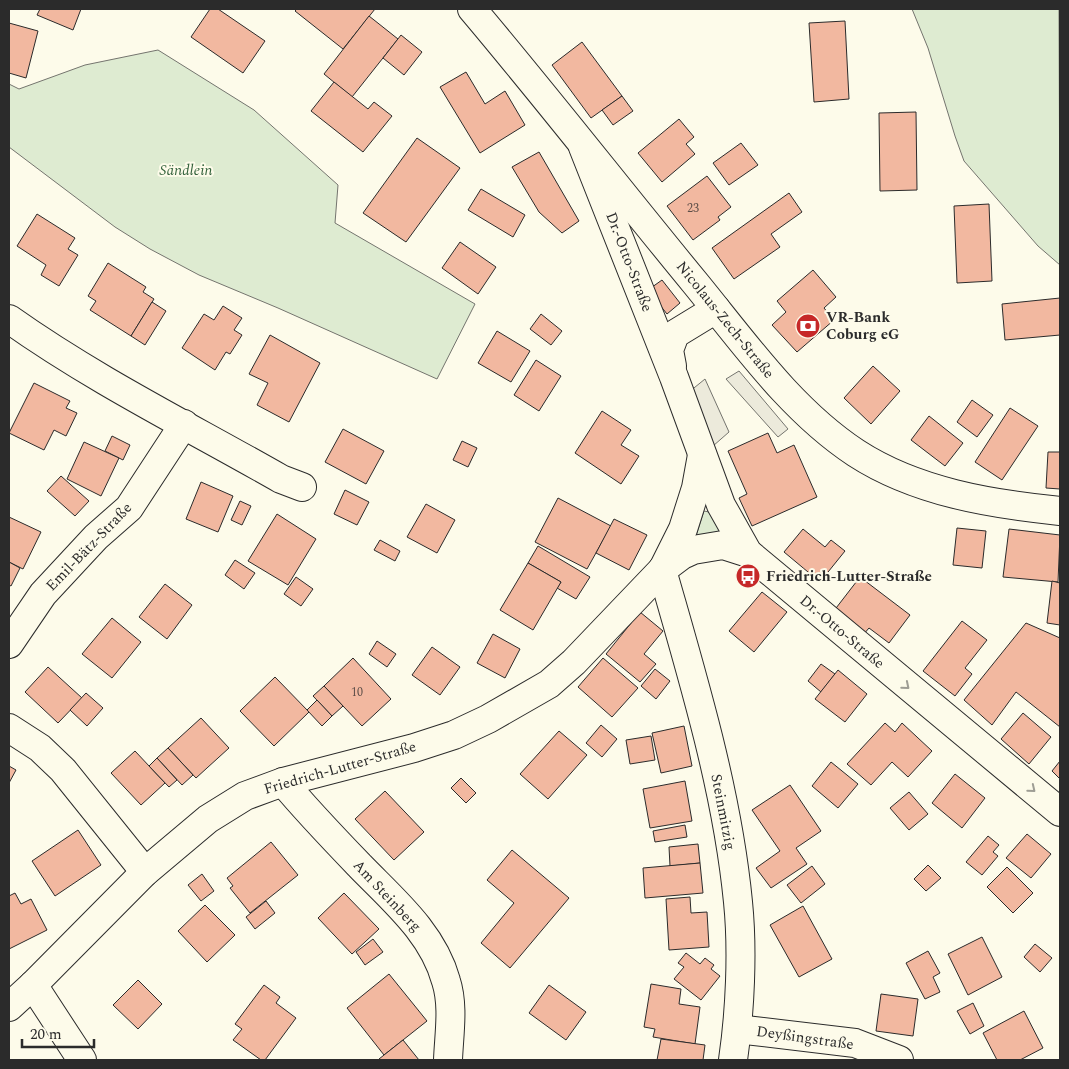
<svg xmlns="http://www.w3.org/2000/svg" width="1069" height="1069" font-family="Spectral,serif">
<rect width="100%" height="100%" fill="#fdfbea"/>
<g fill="#deebd1" stroke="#74746e">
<path d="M 912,9 L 1059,9 L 1060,265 L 1038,246 L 964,161 L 955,136 L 928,48 Z"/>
<path d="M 158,50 L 254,110 L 338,185 L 335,223 L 475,304 L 437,379 L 278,308 L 199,275 L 150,249 L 115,227 L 9,147 L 9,84 L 19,89 L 85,65 Z"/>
<path d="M 704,511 L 709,512 L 722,534 L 696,536 Z"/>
</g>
<g fill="#eceadb" stroke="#74746e">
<path d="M 739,371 L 788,429 L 778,437 L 726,379 Z"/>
<path d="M 705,379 L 729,432 L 713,446 L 689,392 Z"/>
</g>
<g fill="#f2b8a0" stroke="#2b2b2b">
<path d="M 40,9 L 81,9 L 73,30 L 37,15 Z"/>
<path d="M 210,9 L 218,9 L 265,41 L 243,73 L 191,37 Z"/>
<path d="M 297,9 L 375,9 L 343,49 L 295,11 Z"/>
<path d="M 369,16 L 398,39 L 352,97 L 324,74 Z"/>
<path d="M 845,21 L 849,99 L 814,102 L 809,23 Z"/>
<path d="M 9,23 L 38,31 L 26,78 L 9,73 Z"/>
<path d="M 401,35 L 422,52 L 404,75 L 383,58 Z"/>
<path d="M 582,42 L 622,96 L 591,118 L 552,65 Z"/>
<path d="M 466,72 L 485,104 L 505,91 L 525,125 L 480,153 L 440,87 Z"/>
<path d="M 334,82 L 368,109 L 374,102 L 392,116 L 363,152 L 311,111 Z"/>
<path d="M 622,96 L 633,111 L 613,125 L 602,110 Z"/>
<path d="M 916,112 L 917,190 L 880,191 L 879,113 Z"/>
<path d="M 679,119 L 694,137 L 686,144 L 695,154 L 662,182 L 638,153 Z"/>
<path d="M 417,138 L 460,168 L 406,242 L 363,213 Z"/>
<path d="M 741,143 L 758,165 L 729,185 L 713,163 Z"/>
<path d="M 539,152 L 579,221 L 562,233 L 539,212 L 512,167 Z"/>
<path d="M 707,176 L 731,207 L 718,217 L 720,220 L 693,240 L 667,206 Z"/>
<path d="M 481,189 L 525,215 L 513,237 L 468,210 Z"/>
<path d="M 789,193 L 802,212 L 771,234 L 780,247 L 734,279 L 712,248 Z"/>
<path d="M 989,204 L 992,281 L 957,283 L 954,206 Z"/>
<path d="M 37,214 L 75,238 L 68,249 L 78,255 L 59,286 L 41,275 L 46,265 L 17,246 Z"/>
<path d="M 460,242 L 496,267 L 478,294 L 442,268 Z"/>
<path d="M 108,263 L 146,287 L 143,292 L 154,299 L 131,336 L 90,310 L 96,301 L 88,296 Z"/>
<path d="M 813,270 L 836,297 L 824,308 L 834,320 L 797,352 L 772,325 L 786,312 L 777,301 Z"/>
<path d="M 662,280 L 680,303 L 667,314 L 648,290 Z"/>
<path d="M 1060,298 L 1060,335 L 1005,340 L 1002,304 Z"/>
<path d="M 152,302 L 166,311 L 145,345 L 131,336 Z"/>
<path d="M 223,306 L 242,318 L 234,330 L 242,335 L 230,354 L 226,352 L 215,370 L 182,348 L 204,314 L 214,320 Z"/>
<path d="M 541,314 L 562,331 L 551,345 L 530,329 Z"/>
<path d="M 497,331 L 530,351 L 511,382 L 478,363 Z"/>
<path d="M 270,335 L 320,363 L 289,422 L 257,405 L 268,383 L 249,374 Z"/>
<path d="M 536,360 L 561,376 L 539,411 L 514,395 Z"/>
<path d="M 873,366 L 900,391 L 871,424 L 844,398 Z"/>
<path d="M 34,383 L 70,401 L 66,408 L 77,413 L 66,436 L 54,430 L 44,450 L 9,433 Z"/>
<path d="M 972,400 L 993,415 L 977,437 L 957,422 Z"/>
<path d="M 1010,408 L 1038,426 L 1002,480 L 975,462 Z"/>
<path d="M 602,411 L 631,430 L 621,445 L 639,456 L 621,484 L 575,453 Z"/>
<path d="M 929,416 L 963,443 L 945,466 L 911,440 Z"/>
<path d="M 343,429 L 384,451 L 366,484 L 325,462 Z"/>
<path d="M 768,433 L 777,453 L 794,445 L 817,497 L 752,526 L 739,498 L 747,494 L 728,451 Z"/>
<path d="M 112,436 L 130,445 L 123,460 L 105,451 Z"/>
<path d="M 462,441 L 477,448 L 468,467 L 453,460 Z"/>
<path d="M 84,442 L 119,458 L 101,496 L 67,479 Z"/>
<path d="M 1048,452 L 1060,452 L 1060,489 L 1046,488 Z"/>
<path d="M 61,476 L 89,501 L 75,516 L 47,491 Z"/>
<path d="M 201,482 L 233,496 L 218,532 L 186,519 Z"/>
<path d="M 345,490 L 369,502 L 357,525 L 334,514 Z"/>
<path d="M 558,498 L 611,526 L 587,569 L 535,542 Z"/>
<path d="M 240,501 L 251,506 L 242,525 L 231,520 Z"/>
<path d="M 426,504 L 455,520 L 437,553 L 407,537 Z"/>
<path d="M 277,514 L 316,539 L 288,585 L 248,561 Z"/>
<path d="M 9,517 L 41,532 L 23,569 L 9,562 Z"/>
<path d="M 614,519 L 647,535 L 629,570 L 596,553 Z"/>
<path d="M 957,528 L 986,531 L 982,568 L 953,565 Z"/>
<path d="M 803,529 L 825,547 L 831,540 L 845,551 L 820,582 L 784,552 Z"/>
<path d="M 1009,529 L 1060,535 L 1058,582 L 1003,577 Z"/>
<path d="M 380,540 L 400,551 L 395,561 L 374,550 Z"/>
<path d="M 538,546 L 590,577 L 576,599 L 557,588 L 561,582 L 528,563 Z"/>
<path d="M 235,560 L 255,573 L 244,589 L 225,575 Z"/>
<path d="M 9,562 L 20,568 L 11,586 L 9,585 Z"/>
<path d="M 528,563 L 561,582 L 533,630 L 500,610 Z"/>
<path d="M 296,577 L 313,589 L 301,606 L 284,594 Z"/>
<path d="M 860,577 L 910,615 L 889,643 L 869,628 L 863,635 L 833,612 Z"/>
<path d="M 1052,581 L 1060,583 L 1060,625 L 1047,623 Z"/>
<path d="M 165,584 L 192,605 L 167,639 L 139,617 Z"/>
<path d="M 762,592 L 787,612 L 754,652 L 729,631 Z"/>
<path d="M 640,612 L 663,631 L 644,654 L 656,664 L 640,682 L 606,654 Z"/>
<path d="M 112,618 L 141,642 L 112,678 L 82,654 Z"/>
<path d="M 962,621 L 987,640 L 965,668 L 972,674 L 955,696 L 923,671 Z"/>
<path d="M 1026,623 L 1060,638 L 1060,727 L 1016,692 L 992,725 L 964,700 Z"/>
<path d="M 493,634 L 520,649 L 505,678 L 477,663 Z"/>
<path d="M 377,641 L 396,654 L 387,667 L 369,654 Z"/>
<path d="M 432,647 L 460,667 L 440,695 L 412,675 Z"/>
<path d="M 353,658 L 391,699 L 362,726 L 324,686 Z"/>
<path d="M 603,658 L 638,688 L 612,717 L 578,687 Z"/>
<path d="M 821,664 L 835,674 L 821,692 L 808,681 Z"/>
<path d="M 48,667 L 82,698 L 58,723 L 25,692 Z"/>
<path d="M 655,669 L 670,681 L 656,699 L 641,686 Z"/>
<path d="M 838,670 L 867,694 L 845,722 L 815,699 Z"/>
<path d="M 275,677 L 309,712 L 274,746 L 240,711 Z"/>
<path d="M 324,686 L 343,706 L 332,716 L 313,696 Z"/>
<path d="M 86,693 L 103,708 L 87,726 L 70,710 Z"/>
<path d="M 317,700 L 332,716 L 322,726 L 307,710 Z"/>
<path d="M 1023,713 L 1051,737 L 1029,764 L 1001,739 Z"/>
<path d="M 201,718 L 229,748 L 196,778 L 168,748 Z"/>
<path d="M 885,723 L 895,732 L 902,723 L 932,751 L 908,777 L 892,762 L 871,785 L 847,764 Z"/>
<path d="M 601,725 L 617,739 L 602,757 L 586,743 Z"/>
<path d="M 684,726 L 692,766 L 661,773 L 652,733 Z"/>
<path d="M 559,731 L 587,755 L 548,799 L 520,774 Z"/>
<path d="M 651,736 L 655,760 L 630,764 L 626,740 Z"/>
<path d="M 168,748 L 193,775 L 182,785 L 157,758 Z"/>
<path d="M 135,751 L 165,783 L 141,805 L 111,773 Z"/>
<path d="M 157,758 L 177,780 L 169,787 L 149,766 Z"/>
<path d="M 1060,761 L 1060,779 L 1052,771 Z"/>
<path d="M 831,762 L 858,784 L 838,808 L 812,786 Z"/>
<path d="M 9,766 L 16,770 L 9,783 Z"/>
<path d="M 955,774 L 985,798 L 962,828 L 932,803 Z"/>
<path d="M 461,778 L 476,793 L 466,803 L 451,788 Z"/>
<path d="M 685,781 L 692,821 L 650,828 L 643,789 Z"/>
<path d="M 790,785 L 821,831 L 796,848 L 807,864 L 771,888 L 756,868 L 780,851 L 752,810 Z"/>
<path d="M 385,791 L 424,832 L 394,860 L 355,819 Z"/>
<path d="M 909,792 L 928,814 L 909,830 L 890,808 Z"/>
<path d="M 685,825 L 687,837 L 655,842 L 653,831 Z"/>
<path d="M 78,830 L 101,865 L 55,896 L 32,861 Z"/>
<path d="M 1027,834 L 1051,854 L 1031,878 L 1006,858 Z"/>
<path d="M 988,836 L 999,845 L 993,852 L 998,856 L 982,875 L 966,862 Z"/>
<path d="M 271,842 L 298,875 L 250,913 L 230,888 L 233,886 L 227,878 Z"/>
<path d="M 698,844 L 700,863 L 670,866 L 669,847 Z"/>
<path d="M 512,850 L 569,898 L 510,968 L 481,943 L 514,903 L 487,880 Z"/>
<path d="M 700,863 L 703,893 L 645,898 L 643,868 Z"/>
<path d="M 928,865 L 941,878 L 926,891 L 914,879 Z"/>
<path d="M 812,866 L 825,884 L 801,903 L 787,885 Z"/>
<path d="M 1007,867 L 1033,893 L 1013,913 L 987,887 Z"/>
<path d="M 202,874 L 214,891 L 201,901 L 188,885 Z"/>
<path d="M 15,893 L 21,904 L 31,899 L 47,930 L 9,949 L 9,896 Z"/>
<path d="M 344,893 L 379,929 L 352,954 L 318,918 Z"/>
<path d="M 690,897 L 691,913 L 707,912 L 709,947 L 669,950 L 666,899 Z"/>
<path d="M 266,901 L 275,913 L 255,929 L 246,917 Z"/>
<path d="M 205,905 L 235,935 L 207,962 L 178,931 Z"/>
<path d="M 803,906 L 832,959 L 799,977 L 770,925 Z"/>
<path d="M 982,937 L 1002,977 L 968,995 L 948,954 Z"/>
<path d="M 373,939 L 383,952 L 365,965 L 356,952 Z"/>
<path d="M 1035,944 L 1052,958 L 1040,972 L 1024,957 Z"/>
<path d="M 928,951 L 940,973 L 933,977 L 940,992 L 925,999 L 906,963 Z"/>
<path d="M 686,953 L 700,964 L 705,958 L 714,965 L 711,969 L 720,976 L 701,1000 L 674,979 L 684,967 L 678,963 Z"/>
<path d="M 389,974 L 427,1021 L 384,1055 L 347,1008 Z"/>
<path d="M 138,980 L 162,1004 L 138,1029 L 113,1005 Z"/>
<path d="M 651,984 L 681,989 L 679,1004 L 700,1007 L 695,1044 L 653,1037 L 655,1029 L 644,1027 Z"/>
<path d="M 264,985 L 280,997 L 276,1003 L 296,1018 L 265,1060 L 261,1060 L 233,1040 L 242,1029 L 235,1024 Z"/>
<path d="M 549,985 L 586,1012 L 566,1040 L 529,1013 Z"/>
<path d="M 881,994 L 918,999 L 913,1036 L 876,1031 Z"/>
<path d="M 973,1003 L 984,1026 L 970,1034 L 957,1011 Z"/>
<path d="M 1024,1011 L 1043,1048 L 1020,1060 L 997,1060 L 983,1033 Z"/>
<path d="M 661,1039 L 705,1045 L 703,1060 L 657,1060 Z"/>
<path d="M 403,1040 L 419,1060 L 380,1060 L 379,1059 Z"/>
</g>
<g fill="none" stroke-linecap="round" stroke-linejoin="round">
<defs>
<g id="minor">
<path d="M 472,9 C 548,99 621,193 696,284 C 745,344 791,410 856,453 C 916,492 991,504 1060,511"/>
<path d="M 583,147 L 674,377 L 721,505 L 748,553 L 1060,812"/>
<path d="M 9,319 C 95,380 190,427 281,479 L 302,487"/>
<path d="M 672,366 L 669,350 L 675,334 L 716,309"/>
<path d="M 664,567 L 683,529 L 696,488 L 702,455"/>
<path d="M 662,570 C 693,679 727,789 738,902 C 743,951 740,1012 733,1060"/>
<path d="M 9,644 L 43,594 L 96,537 L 129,508 L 184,424"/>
<path d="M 9,728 L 40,748 L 63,770 L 145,872"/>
<path d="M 283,782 C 307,811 334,839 360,866 C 393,900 433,933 446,981 C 454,1006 449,1034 448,1060"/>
<path d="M 33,985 L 82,1060"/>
<path d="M 9,1007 L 33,985 L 145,872 L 208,819 L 245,796 L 283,782 L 414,748 L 454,735 L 488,719 L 549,684 L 574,662 L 662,570 L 682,555 L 693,550 L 723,545 L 748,553"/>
<path d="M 737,1029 L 855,1043 L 899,1060"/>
</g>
</defs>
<use href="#minor" stroke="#2b2b2b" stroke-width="30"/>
<use href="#minor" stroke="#fdfbea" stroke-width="28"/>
</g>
<defs><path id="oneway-chevron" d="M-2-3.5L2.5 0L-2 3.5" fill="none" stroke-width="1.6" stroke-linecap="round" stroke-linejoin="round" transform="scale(1.25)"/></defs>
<g stroke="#9e9d94">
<use href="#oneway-chevron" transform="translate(906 686) rotate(40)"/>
<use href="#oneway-chevron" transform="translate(1032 789) rotate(39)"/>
</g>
<defs>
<symbol id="bank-disc" viewBox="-11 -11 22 22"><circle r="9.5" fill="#c62828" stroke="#fdfbea"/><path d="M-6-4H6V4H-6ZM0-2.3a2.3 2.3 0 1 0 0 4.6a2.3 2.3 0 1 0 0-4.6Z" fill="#fff"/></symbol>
<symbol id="bus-disc" viewBox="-11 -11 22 22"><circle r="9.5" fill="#c62828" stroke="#fdfbea"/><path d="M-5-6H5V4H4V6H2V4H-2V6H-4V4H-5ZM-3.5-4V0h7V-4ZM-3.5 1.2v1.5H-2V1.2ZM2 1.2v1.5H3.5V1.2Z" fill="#fff"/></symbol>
</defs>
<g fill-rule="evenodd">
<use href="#bank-disc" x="794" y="312" width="28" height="28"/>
<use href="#bus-disc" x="734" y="562" width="28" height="28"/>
</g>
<g text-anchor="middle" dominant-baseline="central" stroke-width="4" stroke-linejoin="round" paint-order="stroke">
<g font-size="12" fill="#5d4e48">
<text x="693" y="208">23</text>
<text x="357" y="692">10</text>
</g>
<g font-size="15" font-style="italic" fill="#34623c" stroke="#fdfbea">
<text x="186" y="170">Sändlein</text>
</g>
<g font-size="15" fill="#2b2b2b" stroke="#fdfbea">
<text transform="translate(629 262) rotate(69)">Dr.-Otto-Straße</text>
<text transform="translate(725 320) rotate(51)">Nicolaus-Zech-Straße</text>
<text transform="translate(89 547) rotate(-46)">Emil-Bätz-Straße</text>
<text transform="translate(842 632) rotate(40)">Dr.-Otto-Straße</text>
<text transform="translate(340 768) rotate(-16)">Friedrich-Lutter-Straße</text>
<text transform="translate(723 812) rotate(79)">Steinmitzig</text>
<text transform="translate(387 896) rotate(47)">Am Steinberg</text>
<text transform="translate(805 1038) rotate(8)">Deyßingstraße</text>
</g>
<g font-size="15" font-weight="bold" fill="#2b2b2b" stroke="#fdfbea" text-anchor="start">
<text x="826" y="317">VR-Bank<tspan x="826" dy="17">Coburg eG</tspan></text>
<text x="766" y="576">Friedrich-Lutter-Straße</text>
</g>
</g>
<rect width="1069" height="1069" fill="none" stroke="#2b2b2b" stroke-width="20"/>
<path d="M22 1039v8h72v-8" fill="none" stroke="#2b2b2b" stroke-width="2.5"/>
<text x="30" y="1039" font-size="15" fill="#2b2b2b" stroke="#fdfbea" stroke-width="4" paint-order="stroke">20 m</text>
</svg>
